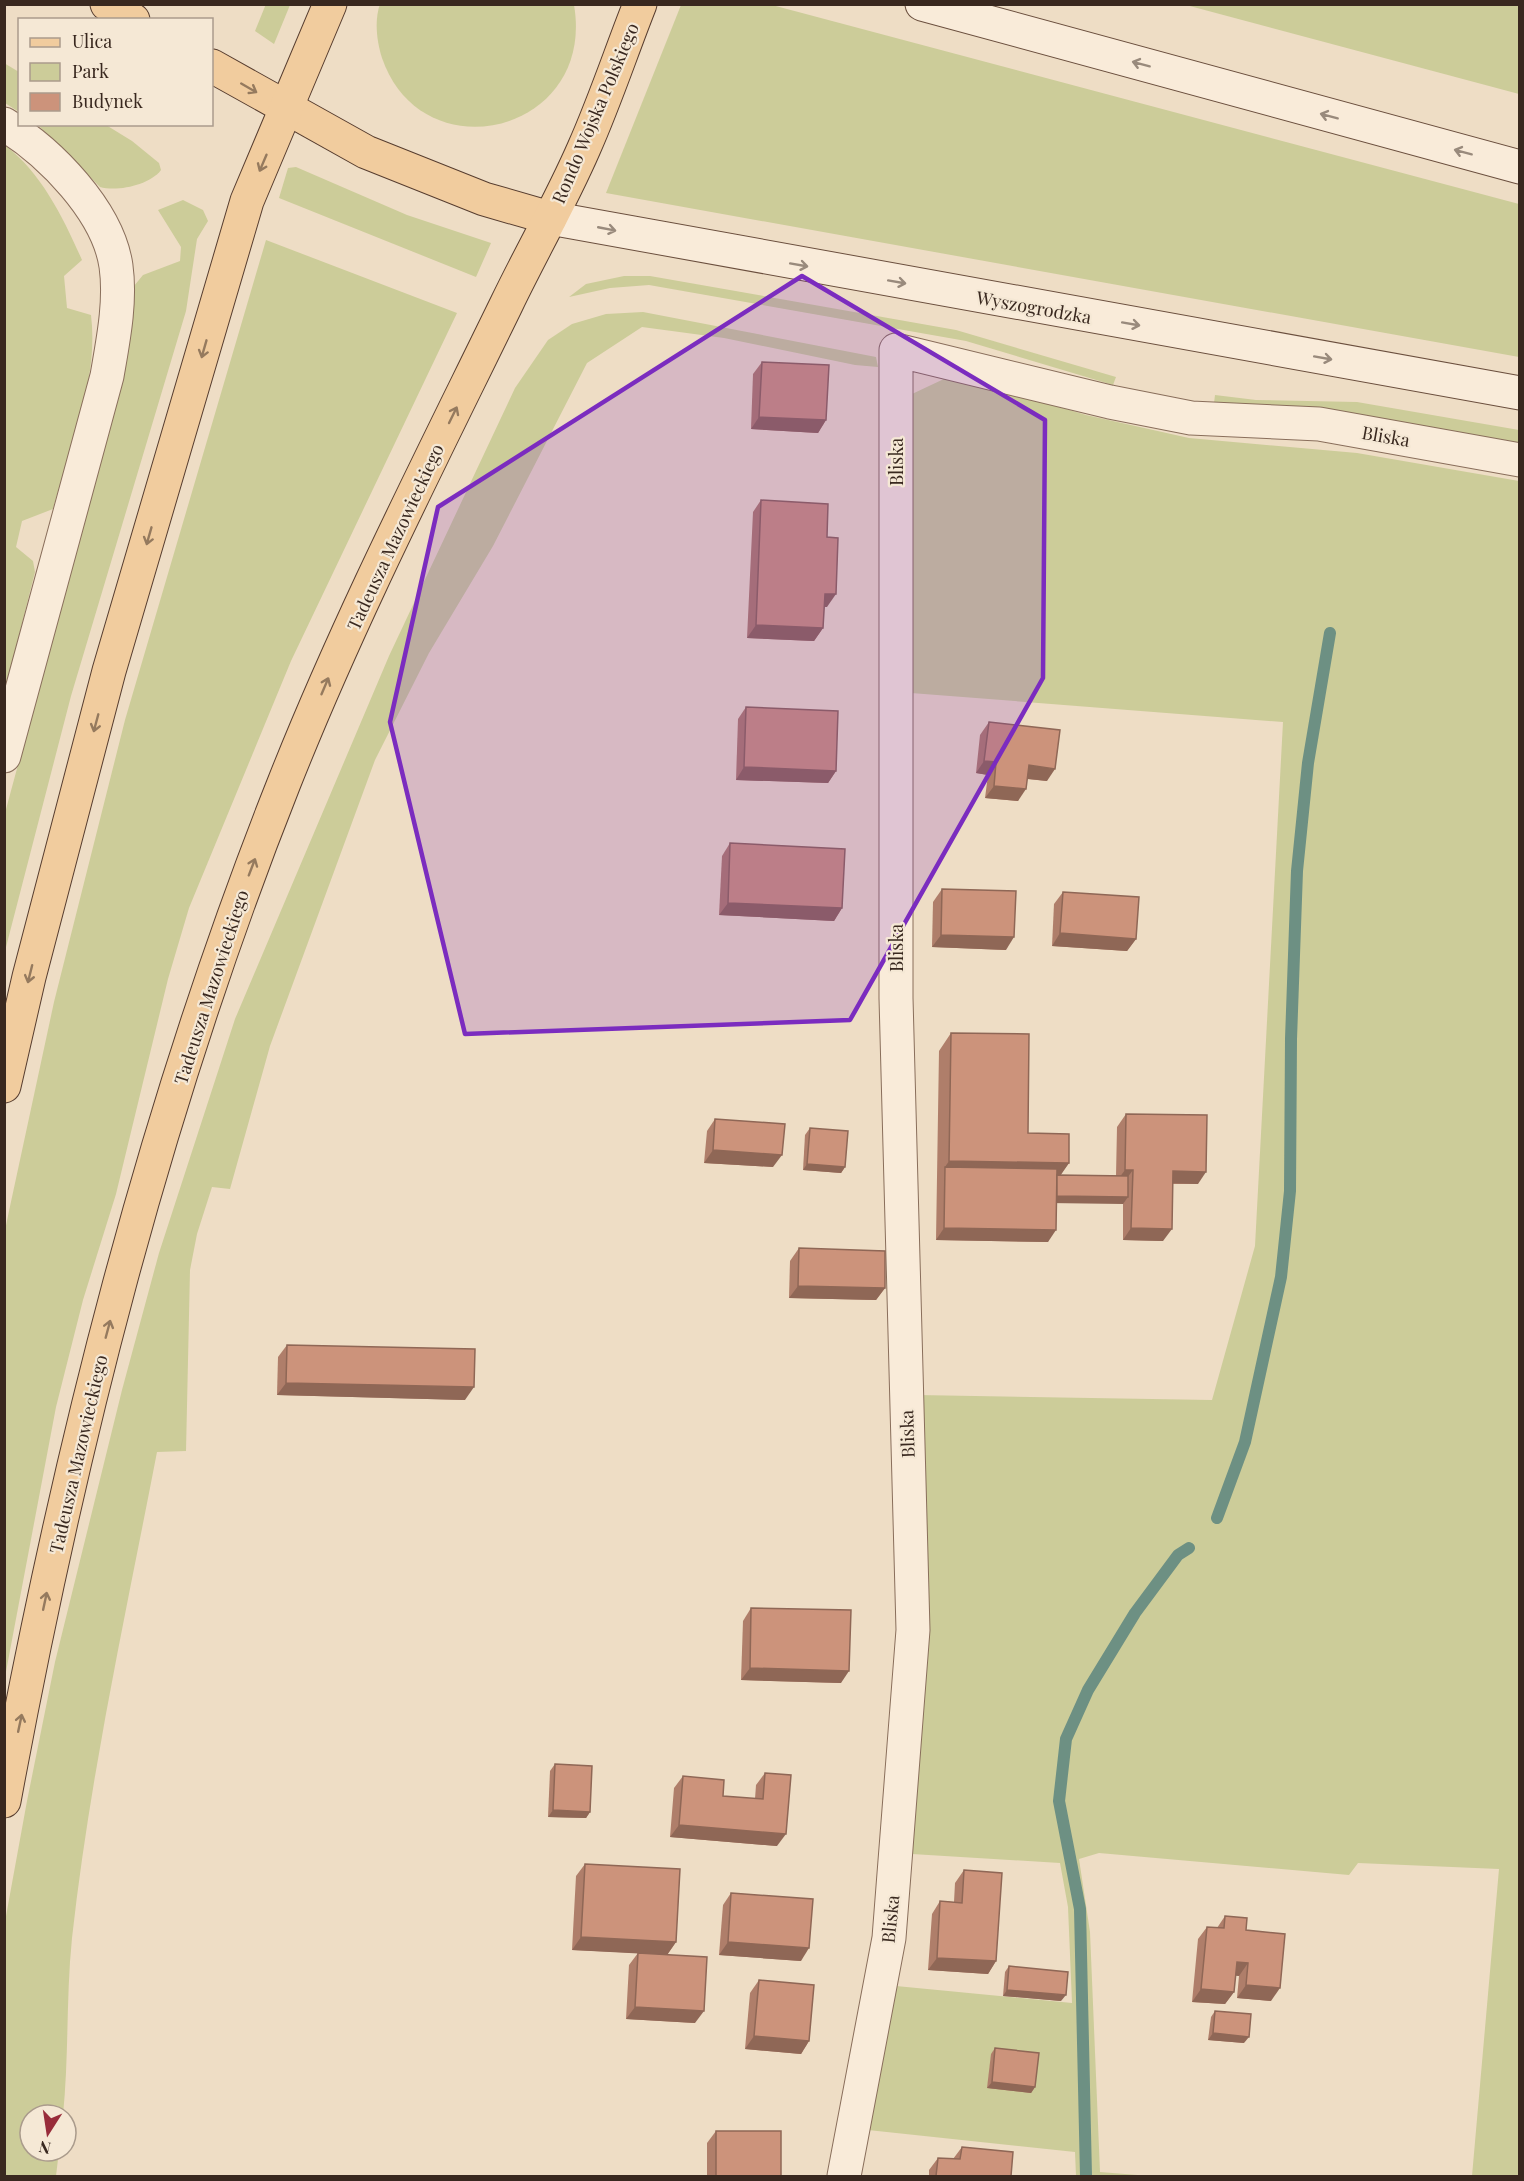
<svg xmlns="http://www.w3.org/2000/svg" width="1524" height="2181" font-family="'Playfair Display',serif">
<rect width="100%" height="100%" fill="#eeddc5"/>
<g fill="#cc9">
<path d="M 266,4 L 290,5 L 274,44 L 255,31 Z"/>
<path d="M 380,4 L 574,5 C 596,133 422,175 382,58 C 377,42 374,21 380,4 Z"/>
<path d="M 681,5 L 772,5 L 1519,204 L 1519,357 L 606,193 Z"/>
<path d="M 1186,5 L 1519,5 L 1519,94 Z"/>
<path d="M 4,63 L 19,72 L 19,112 L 5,103 Z"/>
<path d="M 38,125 L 106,125 L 132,141 L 159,163 L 161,170 C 150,185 117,192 100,187 Z"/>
<path d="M 5,145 C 42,174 63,217 82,260 L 64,276 L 67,308 L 91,315 C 99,380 70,447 53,509 L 22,521 L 16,547 L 33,561 L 35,572 L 5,691 Z"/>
<path d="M 296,167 L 407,215 L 491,243 L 476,277 L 279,198 L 288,168 Z"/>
<path d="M 183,200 L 203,210 L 208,221 L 197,239 L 186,311 L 71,696 L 5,951 L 5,813 L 120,387 L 128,354 L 134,286 L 143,275 L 180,261 L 181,247 L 158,210 Z"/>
<path d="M 266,240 L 457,313 L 291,661 L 189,908 L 168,979 L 116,1194 L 83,1300 L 56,1407 L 5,1677 L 4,1235 L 9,1211 L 54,1002 L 125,720 Z"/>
<path d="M 624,276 L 650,276 L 956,330 L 1116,377 L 1113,385 L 966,341 L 649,285 L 610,288 L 569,297 L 586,284 Z"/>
<path d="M 643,312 L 876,357 L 878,367 L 855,365 L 724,338 L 642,327 L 587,363 L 493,546 L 429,653 L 375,760 L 270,1046 L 230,1189 L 212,1187 L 197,1234 L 190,1270 L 186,1451 L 157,1452 C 126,1613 90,1775 72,1938 C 66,1996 69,2056 63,2115 L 30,2115 L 30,2151 L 59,2151 L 56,2176 L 5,2176 L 4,1927 L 27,1801 L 55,1662 L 122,1390 L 159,1253 L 235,1019 L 389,656 L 515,388 L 548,340 L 572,324 L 606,314 Z"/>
<path d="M 946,378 L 1020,395 L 1086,415 L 1189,438 L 1357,453 L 1519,481 L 1519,2176 L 1472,2176 L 1499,1869 L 1358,1863 L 1349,1875 L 1099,1853 L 1079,1859 L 1090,1932 L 1100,2172 L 1150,2176 L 1076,2176 L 1075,2152 L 868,2130 L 896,1986 L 1072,2003 L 1068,1907 L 1060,1863 L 912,1854 L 925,1690 L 917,1395 L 1212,1400 L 1255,1246 L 1283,722 L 911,693 L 912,394 Z"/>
<path d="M 1215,395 L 1256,400 L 1357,402 L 1519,430 L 1519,444 L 1330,409 L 1214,403 Z"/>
</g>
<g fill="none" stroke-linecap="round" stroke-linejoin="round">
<g stroke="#6d9083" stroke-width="12">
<path d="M 1217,1518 L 1245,1442 L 1281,1277 L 1290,1191 L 1291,1039 L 1297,871 L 1308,763 L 1330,633"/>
<path d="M 1086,2176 L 1080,1909 L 1059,1801 L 1066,1739 L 1088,1690 L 1135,1613 L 1178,1555 L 1189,1548"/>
</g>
<defs>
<g id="street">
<path d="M 4,124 C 50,152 108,211 116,266 C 121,302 113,341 107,376 L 4,756"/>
<path d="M 844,2176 L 889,1938 L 913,1630 L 896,998 L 896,350 L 1110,402 L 1191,418 L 1319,424 L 1520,460"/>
</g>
<g id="secondary">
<path d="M 922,4 L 1520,167"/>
<path d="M 550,218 L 1520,393"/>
</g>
<g id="primary">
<path d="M 107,4 L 133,20"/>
<path d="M 212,66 L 366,152 L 484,199 L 550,218"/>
<path d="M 4,1086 L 29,977 L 109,671 L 247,201 L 330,4"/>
<path d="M 4,1801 C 68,1455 154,1110 284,783 C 349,619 430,461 507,303 C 532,251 561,201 584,148 C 605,101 621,52 640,4"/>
</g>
</defs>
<use href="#street" stroke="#896e5b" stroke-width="35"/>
<use href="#secondary" stroke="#6b4f3e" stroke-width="35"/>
<use href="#primary" stroke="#573d2f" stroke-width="35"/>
<use href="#street" stroke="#f9ebd9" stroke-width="33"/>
<use href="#secondary" stroke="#f9ebd9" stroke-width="33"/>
<use href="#primary" stroke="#f1cc9e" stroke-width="33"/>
</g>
<g fill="#af7e6a">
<path d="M 762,362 L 826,420 L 818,433 L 751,429 L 753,374 Z"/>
<path d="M 761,500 L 827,537 L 827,607 L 824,607 L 823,628 L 814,641 L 747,638 L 753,512 Z"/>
<path d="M 746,707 L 836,771 L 828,783 L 736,780 L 738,719 Z"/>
<path d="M 989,722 L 1047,781 L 1027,779 L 1018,801 L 985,798 L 988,775 L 976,773 L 980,735 Z"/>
<path d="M 730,843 L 842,908 L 834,921 L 719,915 L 722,856 Z"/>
<path d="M 942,889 L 1006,950 L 932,947 L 933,902 Z"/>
<path d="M 1063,892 L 1136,939 L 1127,951 L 1052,946 L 1054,904 Z"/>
<path d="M 951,1033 L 1028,1133 L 1069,1163 L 1060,1175 L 1116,1176 L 1117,1127 L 1126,1114 L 1198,1184 L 1173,1184 L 1163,1241 L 1123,1240 L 1123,1203 L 1057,1203 L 1048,1242 L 936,1240 L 939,1051 Z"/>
<path d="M 715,1119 L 773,1167 L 704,1163 L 707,1131 Z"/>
<path d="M 810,1128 L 845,1167 L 841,1173 L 803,1170 L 805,1135 Z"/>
<path d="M 799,1248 L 885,1288 L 876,1300 L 789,1298 L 790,1261 Z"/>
<path d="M 287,1345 L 465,1400 L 277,1395 L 278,1357 Z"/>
<path d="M 751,1608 L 841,1683 L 741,1680 L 743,1621 Z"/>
<path d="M 555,1764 L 590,1812 L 586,1818 L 548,1817 L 550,1771 Z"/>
<path d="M 765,1773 L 777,1846 L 670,1837 L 674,1788 L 683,1776 L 723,1796 L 755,1799 L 756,1785 Z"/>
<path d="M 585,1864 L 676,1942 L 667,1955 L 695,2023 L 626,2019 L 629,1965 L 638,1953 L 572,1950 L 576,1876 Z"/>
<path d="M 964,1870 L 996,1961 L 988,1974 L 928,1970 L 932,1914 L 940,1901 L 954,1902 L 955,1883 Z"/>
<path d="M 731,1893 L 801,1961 L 719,1955 L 723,1905 Z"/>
<path d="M 1225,1916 L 1246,1930 L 1271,2001 L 1237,1998 L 1239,1976 L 1235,1975 L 1234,1992 L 1225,2004 L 1192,2002 L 1198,1939 L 1207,1927 L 1217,1928 Z"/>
<path d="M 1009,1966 L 1061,2001 L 1003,1996 L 1005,1972 Z"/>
<path d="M 759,1980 L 809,2041 L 801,2054 L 745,2049 L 750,1993 Z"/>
<path d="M 1215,2011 L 1244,2043 L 1208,2040 L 1211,2017 Z"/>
<path d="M 995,2048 L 1035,2087 L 1031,2093 L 987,2088 L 991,2054 Z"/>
<path d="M 716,2131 L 781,2176 L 707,2176 L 707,2143 Z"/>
<path d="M 962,2147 L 1011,2176 L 929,2176 L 929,2170 L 938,2158 L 953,2159 Z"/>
</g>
<g fill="#8f6756">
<path d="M 759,417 L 826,420 L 818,433 L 751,429 Z"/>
<path d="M 825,594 L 836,594 L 827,607 L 816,607 Z"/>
<path d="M 756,625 L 823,628 L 814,641 L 747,638 Z"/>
<path d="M 984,761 L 996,762 L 988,775 L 976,773 Z"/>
<path d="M 1029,765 L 1055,769 L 1047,781 L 1020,778 Z"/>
<path d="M 744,767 L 836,771 L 828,783 L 736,780 Z"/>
<path d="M 994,786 L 1026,789 L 1018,801 L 985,798 Z"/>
<path d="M 728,903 L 842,908 L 834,921 L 719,915 Z"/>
<path d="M 1060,933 L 1136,939 L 1127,951 L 1052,946 Z"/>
<path d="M 941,935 L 1014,937 L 1006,950 L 932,947 Z"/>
<path d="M 713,1150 L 782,1155 L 773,1167 L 704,1163 Z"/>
<path d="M 949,1161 L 1069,1163 L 1056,1182 L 945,1167 Z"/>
<path d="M 807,1164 L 845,1167 L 841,1173 L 803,1170 Z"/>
<path d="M 1125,1170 L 1133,1170 L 1124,1182 L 1116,1182 Z"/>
<path d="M 1173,1171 L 1206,1172 L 1198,1184 L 1164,1183 Z"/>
<path d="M 1053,1196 L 1128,1197 L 1123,1204 L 1048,1203 Z"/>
<path d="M 944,1228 L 1056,1230 L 1048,1242 L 936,1240 Z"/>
<path d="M 1131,1228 L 1172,1229 L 1163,1241 L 1123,1240 Z"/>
<path d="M 798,1286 L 885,1288 L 876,1300 L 789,1298 Z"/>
<path d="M 286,1383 L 474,1387 L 465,1400 L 277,1395 Z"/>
<path d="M 750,1668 L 849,1671 L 841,1683 L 741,1680 Z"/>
<path d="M 553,1810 L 590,1812 L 586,1818 L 548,1817 Z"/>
<path d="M 679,1825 L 786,1834 L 777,1846 L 670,1837 Z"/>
<path d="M 581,1937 L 676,1942 L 667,1955 L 572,1950 Z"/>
<path d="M 728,1942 L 809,1948 L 801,1961 L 719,1955 Z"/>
<path d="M 937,1958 L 996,1961 L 988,1974 L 928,1970 Z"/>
<path d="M 1237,1962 L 1248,1963 L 1239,1976 L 1228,1975 Z"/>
<path d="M 1246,1985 L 1280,1988 L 1271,2001 L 1237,1998 Z"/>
<path d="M 1201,1989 L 1234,1992 L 1225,2004 L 1192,2002 Z"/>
<path d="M 1007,1990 L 1066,1995 L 1061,2001 L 1003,1996 Z"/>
<path d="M 635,2007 L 704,2011 L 695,2023 L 626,2019 Z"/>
<path d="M 1213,2033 L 1249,2037 L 1244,2043 L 1208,2040 Z"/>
<path d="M 754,2036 L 809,2041 L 801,2054 L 745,2049 Z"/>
<path d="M 992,2082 L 1035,2087 L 1031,2093 L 987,2088 Z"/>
</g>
<g fill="#cc937b" stroke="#8f6756" stroke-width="1.5">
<path d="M 762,362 L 829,365 L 826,420 L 759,417 Z"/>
<path d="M 761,500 L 828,504 L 827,537 L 838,538 L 836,594 L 825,594 L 823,628 L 756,625 Z"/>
<path d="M 746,707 L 838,711 L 836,771 L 744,767 Z"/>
<path d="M 989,722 L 1060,730 L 1055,769 L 1029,765 L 1026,789 L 994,786 L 996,762 L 984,761 Z"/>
<path d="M 730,843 L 845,849 L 842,908 L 728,903 Z"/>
<path d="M 942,889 L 1016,891 L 1014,937 L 941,935 Z"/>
<path d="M 1063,892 L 1139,897 L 1136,939 L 1060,933 Z"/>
<path d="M 951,1033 L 1029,1034 L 1028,1133 L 1069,1134 L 1069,1163 L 949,1161 Z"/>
<path d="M 1126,1114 L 1207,1115 L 1206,1172 L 1173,1171 L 1172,1229 L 1131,1228 L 1133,1170 L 1125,1170 Z"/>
<path d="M 715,1119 L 785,1124 L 782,1155 L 713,1150 Z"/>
<path d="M 810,1128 L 848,1131 L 845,1167 L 807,1164 Z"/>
<path d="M 945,1167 L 1057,1169 L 1056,1230 L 944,1228 Z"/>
<path d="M 1057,1175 L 1128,1176 L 1128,1197 L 1057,1196 Z"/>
<path d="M 799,1248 L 885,1251 L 885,1288 L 798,1286 Z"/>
<path d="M 287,1345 L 475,1349 L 474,1387 L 286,1383 Z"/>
<path d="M 751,1608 L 851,1610 L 849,1671 L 750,1668 Z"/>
<path d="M 555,1764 L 592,1766 L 590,1812 L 553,1810 Z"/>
<path d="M 765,1773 L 791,1775 L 786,1834 L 679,1825 L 683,1776 L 724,1780 L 723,1796 L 763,1799 Z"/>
<path d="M 585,1864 L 680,1869 L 676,1942 L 581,1937 Z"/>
<path d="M 964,1870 L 1002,1873 L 996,1961 L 937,1958 L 940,1901 L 962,1903 Z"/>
<path d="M 731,1893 L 813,1899 L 809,1948 L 728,1942 Z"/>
<path d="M 1225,1916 L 1247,1918 L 1246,1930 L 1285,1934 L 1280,1988 L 1246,1985 L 1248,1963 L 1237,1962 L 1234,1992 L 1201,1989 L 1207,1927 L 1224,1928 Z"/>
<path d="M 638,1953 L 707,1957 L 704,2011 L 635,2007 Z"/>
<path d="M 1009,1966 L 1068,1972 L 1066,1995 L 1007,1990 Z"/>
<path d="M 759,1980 L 814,1985 L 809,2041 L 754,2036 Z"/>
<path d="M 1215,2011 L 1251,2014 L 1249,2037 L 1213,2033 Z"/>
<path d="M 995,2048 L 1039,2053 L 1035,2087 L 992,2082 Z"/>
<rect x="716" y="2131" width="65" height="45"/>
<path d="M 962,2147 L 1013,2152 L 1011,2176 L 936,2176 L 938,2158 L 960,2159 Z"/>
</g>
<defs><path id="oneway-shaft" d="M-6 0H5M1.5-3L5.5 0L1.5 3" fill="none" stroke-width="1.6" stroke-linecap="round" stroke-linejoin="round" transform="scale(1.5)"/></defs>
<g stroke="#998a7c">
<use href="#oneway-shaft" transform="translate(1141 64) rotate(-165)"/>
<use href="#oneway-shaft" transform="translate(1329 116) rotate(-165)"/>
<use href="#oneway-shaft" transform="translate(1463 152) rotate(-165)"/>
<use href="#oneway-shaft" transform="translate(607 229) rotate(11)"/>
<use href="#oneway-shaft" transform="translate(799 265) rotate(10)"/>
<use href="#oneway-shaft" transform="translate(897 282) rotate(10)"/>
<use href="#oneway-shaft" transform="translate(1131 324) rotate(10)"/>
<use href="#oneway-shaft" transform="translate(1323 358) rotate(10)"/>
</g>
<g stroke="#957a5e">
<use href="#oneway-shaft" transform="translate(249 88) rotate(30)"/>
<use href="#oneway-shaft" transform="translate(263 163) rotate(113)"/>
<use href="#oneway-shaft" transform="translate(204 349) rotate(106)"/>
<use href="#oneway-shaft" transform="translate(453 415) rotate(-64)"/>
<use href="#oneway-shaft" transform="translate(149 536) rotate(106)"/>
<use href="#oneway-shaft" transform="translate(325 686) rotate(-67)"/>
<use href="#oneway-shaft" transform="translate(96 723) rotate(105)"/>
<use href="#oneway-shaft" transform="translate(252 867) rotate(-69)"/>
<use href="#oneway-shaft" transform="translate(30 974) rotate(104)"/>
<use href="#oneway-shaft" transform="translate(108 1329) rotate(-75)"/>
<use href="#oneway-shaft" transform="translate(45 1601) rotate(-78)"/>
<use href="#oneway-shaft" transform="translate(20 1723) rotate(-78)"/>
</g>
<path fill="#7b2cbf" fill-opacity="0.2" stroke="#7b2cbf" stroke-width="4.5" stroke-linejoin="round" d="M 802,276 L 1045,420 L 1043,678 L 850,1020 L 465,1034 L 390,722 L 438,507 Z"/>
<g text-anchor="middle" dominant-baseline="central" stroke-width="4.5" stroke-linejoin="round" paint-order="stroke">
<g font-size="18" fill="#39281f" stroke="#f5e8d5">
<text transform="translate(595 113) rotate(-67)">Rondo Wojska Polskiego</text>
<text transform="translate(1034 307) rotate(10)">Wyszogrodzka</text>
<text transform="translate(1386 436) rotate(10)">Bliska</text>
<text transform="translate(896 462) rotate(-90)">Bliska</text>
<text transform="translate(395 537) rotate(-65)">Tadeusza Mazowieckiego</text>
<text transform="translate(896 948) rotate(-90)">Bliska</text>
<text transform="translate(211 987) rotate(-72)">Tadeusza Mazowieckiego</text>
<text transform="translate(907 1434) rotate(-92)">Bliska</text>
<text transform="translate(78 1454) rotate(-77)">Tadeusza Mazowieckiego</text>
<text transform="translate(890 1919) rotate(-84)">Bliska</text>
</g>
</g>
<rect width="1524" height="2181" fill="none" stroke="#39281f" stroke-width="12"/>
<rect x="18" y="18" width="195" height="108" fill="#f5e8d5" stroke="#aa9b8c" stroke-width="1.5"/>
<rect x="30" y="38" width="30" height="9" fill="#f1cc9e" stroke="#aa9b8c" stroke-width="1.5"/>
<text x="72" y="48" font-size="18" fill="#39281f">Ulica</text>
<rect x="30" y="63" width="30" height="18" fill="#cccc99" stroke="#aa9b8c" stroke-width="1.5"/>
<text x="72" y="78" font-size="18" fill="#39281f">Park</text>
<rect x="30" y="93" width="30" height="18" fill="#cc937b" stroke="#aa9b8c" stroke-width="1.5"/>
<text x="72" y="108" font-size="18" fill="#39281f">Budynek</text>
<g transform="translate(48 2133) rotate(192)"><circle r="28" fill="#f5e8d5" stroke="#aa9b8c" stroke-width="1.5"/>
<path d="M0-4.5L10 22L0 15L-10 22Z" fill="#982c3a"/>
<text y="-9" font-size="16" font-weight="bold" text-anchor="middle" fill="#39281f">N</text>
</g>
</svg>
